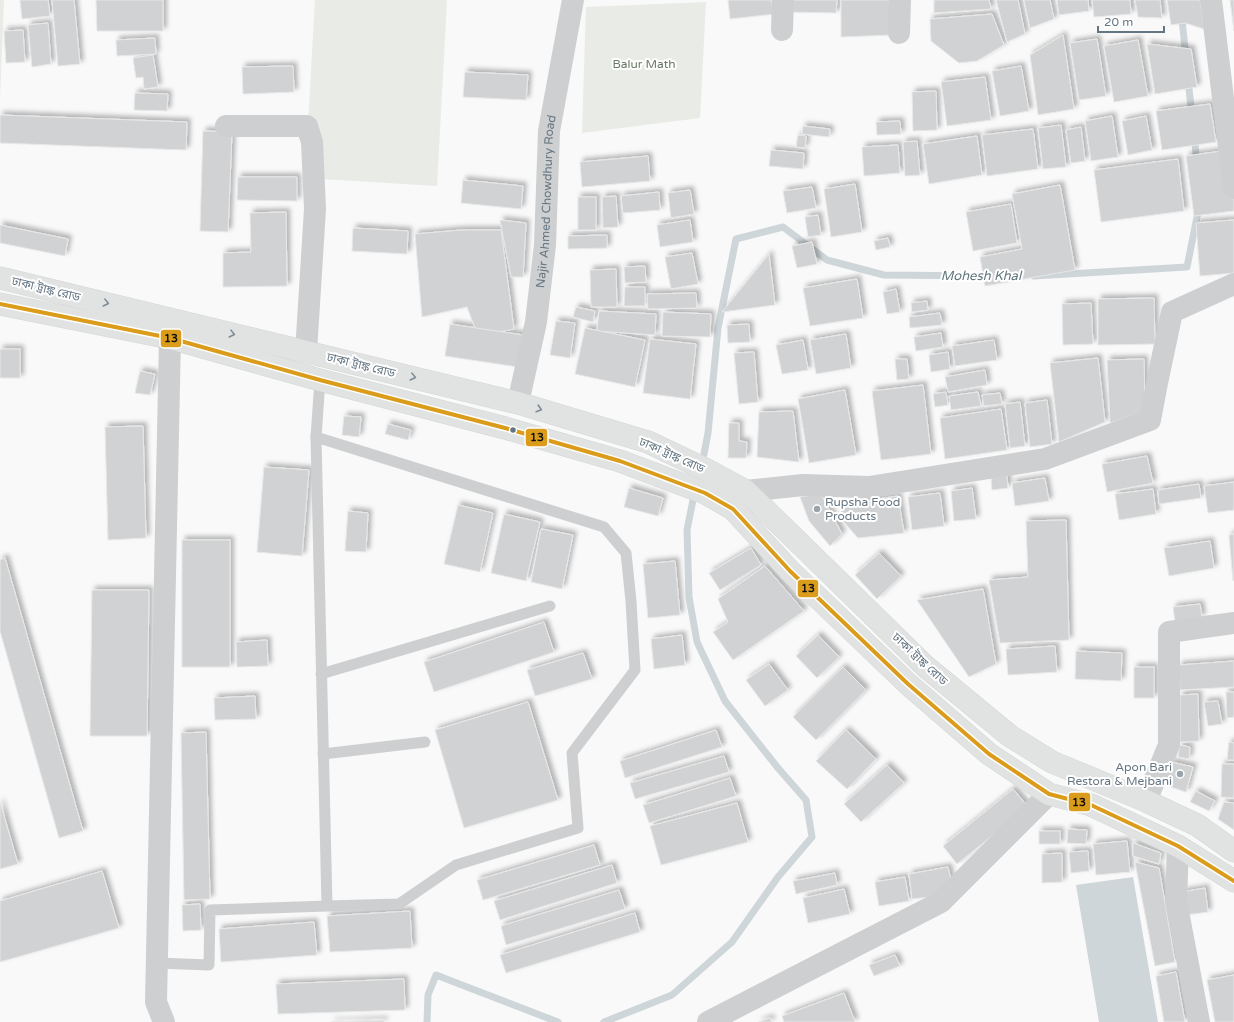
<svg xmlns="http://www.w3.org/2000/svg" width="1234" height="1022" font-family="'Varela Round','Noto Sans Bengali',sans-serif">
<defs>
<filter id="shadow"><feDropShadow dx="3.5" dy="-3.5" stdDeviation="2" flood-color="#0004"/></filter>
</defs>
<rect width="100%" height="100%" fill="#f9f9f9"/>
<g fill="#e8ebe6">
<path d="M 0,0 L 4,0 L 0,99 Z"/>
<path d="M 315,0 L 447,0 L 437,186 L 305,178 Z"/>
<path d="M 706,2 L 700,118 L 582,133 L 586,7 Z"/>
</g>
<path fill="#ced6d9" d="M 1133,877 L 1158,1022 L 1099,1022 L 1076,885 Z"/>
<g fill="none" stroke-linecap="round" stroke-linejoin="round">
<g stroke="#ced6d9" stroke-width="7">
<path d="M 1180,0 L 1186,58"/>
<path d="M 1188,80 L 1192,115"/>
<path d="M 1194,135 L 1197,163"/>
<path d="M 1034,276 L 1187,267 L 1199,207"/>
<path d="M 704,454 L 708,433 L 718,328 L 736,239 L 783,227 L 827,260 L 884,275 L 991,276"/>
<path d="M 427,1022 L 428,995 L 436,975 L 558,1022"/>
<path d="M 604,1022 L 672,995 L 732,942 L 778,877 L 812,837 L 806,800 L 778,768 L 725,701 L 697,642 L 689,597 L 687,530 L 693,500"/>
</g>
</g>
<g fill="#d0d2d3" stroke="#e8e8e8" filter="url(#shadow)">
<path d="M 20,0 L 48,0 L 50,16 L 22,19 Z"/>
<path d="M 52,0 L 74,0 L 80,64 L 58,66 Z"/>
<path d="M 96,0 L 163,0 L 163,31 L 97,31 Z"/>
<path d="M 728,0 L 771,0 L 775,14 L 730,19 Z"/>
<path d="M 787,0 L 837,0 L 836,13 L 786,12 Z"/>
<path d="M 841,0 L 893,0 L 892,35 L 841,37 Z"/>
<path d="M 934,0 L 989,0 L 991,9 L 934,13 Z"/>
<path d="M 996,0 L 1018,0 L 1025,34 L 1007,42 Z"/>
<path d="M 1024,0 L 1050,0 L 1054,19 L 1030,28 Z"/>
<path d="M 1057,0 L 1088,0 L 1089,11 L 1059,15 Z"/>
<path d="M 1092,0 L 1130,0 L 1131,14 L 1094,17 Z"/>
<path d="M 1135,0 L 1160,0 L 1162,18 L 1138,17 Z"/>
<path d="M 1167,0 L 1200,0 L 1204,29 L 1185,23 L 1171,25 Z"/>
<path d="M 1230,0 L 1234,0 L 1234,31 Z"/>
<path d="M 992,14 L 1004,45 L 977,61 L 959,63 L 931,41 L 930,19 Z"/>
<path d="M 48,23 L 51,64 L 32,67 L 28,25 Z"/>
<path d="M 23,30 L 25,62 L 6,63 L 4,31 Z"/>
<path d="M 1063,35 L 1074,109 L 1038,115 L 1030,55 Z"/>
<path d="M 155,38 L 156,54 L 117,56 L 116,40 Z"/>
<path d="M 1097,39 L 1106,96 L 1079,100 L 1070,43 Z"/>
<path d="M 1138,40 L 1148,96 L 1114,102 L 1104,46 Z"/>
<path d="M 1147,44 L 1191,49 L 1197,87 L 1155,94 Z"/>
<path d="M 153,55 L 158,87 L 144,89 L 143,77 L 136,78 L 133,58 Z"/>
<path d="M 293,66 L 294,92 L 243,94 L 242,67 Z"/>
<path d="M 1021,66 L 1029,111 L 1000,116 L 992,71 Z"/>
<path d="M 465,72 L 528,75 L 526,100 L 463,97 Z"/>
<path d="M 985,77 L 991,120 L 947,126 L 941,82 Z"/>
<path d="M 936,91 L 937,130 L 913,131 L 912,92 Z"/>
<path d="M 135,93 L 168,94 L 167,111 L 134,110 Z"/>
<path d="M 1210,104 L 1216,142 L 1162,150 L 1156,111 Z"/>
<path d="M 0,115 L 187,122 L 186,150 L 0,143 Z"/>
<path d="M 1112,116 L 1118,157 L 1091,161 L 1085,121 Z"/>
<path d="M 1146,116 L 1152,150 L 1128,155 L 1122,121 Z"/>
<path d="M 900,121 L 901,134 L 877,135 L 876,122 Z"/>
<path d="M 1061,125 L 1066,167 L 1043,169 L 1038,128 Z"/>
<path d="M 803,126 L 830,129 L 829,137 L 802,134 Z"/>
<path d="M 1081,127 L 1085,161 L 1071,163 L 1066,130 Z"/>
<path d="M 1033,129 L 1038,169 L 987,176 L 982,135 Z"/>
<path d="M 203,131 L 232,132 L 228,232 L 200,231 Z"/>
<path d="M 798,135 L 806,136 L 805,148 L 796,147 Z"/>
<path d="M 977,136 L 982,175 L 929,184 L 923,144 Z"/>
<path d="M 917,141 L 920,175 L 905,176 L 903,142 Z"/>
<path d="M 898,145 L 900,173 L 864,176 L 862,147 Z"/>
<path d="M 771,150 L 804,153 L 803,169 L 769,166 Z"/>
<path d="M 1229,150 L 1234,192 L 1234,211 L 1194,216 L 1186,156 Z"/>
<path d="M 648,156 L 650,181 L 582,187 L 580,162 Z"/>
<path d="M 1178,159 L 1184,211 L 1101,222 L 1094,170 Z"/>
<path d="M 238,177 L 297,177 L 297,201 L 237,200 Z"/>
<path d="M 463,180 L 523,186 L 521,209 L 461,203 Z"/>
<path d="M 855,184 L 862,232 L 831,237 L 824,189 Z"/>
<path d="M 1060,185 L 1075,270 L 985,286 L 980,257 L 1022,249 L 1012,194 Z"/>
<path d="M 812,187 L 816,208 L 787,213 L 783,191 Z"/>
<path d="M 690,190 L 694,214 L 671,218 L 668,193 Z"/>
<path d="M 659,192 L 660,210 L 623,213 L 621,196 Z"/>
<path d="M 616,196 L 618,227 L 603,228 L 602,197 Z"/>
<rect x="578" y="197" width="18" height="33"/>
<path d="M 1011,204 L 1017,243 L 973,251 L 966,212 Z"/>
<path d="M 286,212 L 287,286 L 223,287 L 223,253 L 251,252 L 250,213 Z"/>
<path d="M 818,215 L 821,235 L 808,237 L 805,217 Z"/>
<path d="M 500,220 L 526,223 L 523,277 L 511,277 Z"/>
<path d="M 690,220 L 693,242 L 660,247 L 657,225 Z"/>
<path d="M 1234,220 L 1234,273 L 1200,276 L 1196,223 Z"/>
<path d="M 0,225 L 68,239 L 65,256 L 0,243 Z"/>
<path d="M 353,228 L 408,231 L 407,254 L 352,251 Z"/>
<path d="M 462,230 L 501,230 L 514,329 L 478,336 L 467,307 L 422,317 L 415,234 Z"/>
<path d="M 607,235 L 607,248 L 568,249 L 568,236 Z"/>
<path d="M 888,238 L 890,247 L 876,250 L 874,241 Z"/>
<path d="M 812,242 L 817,264 L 797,268 L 792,246 Z"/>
<path d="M 692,253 L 698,284 L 671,289 L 665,257 Z"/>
<path d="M 769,254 L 775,305 L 722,312 Z"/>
<path d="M 645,266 L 646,282 L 625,283 L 624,267 Z"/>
<path d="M 616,269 L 617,307 L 591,307 L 590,270 Z"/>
<path d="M 857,279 L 863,318 L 810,326 L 803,288 Z"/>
<path d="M 625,287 L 645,287 L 645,306 L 624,306 Z"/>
<path d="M 896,289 L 900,312 L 887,314 L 883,292 Z"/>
<path d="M 696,293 L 697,308 L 648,309 L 647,294 Z"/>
<path d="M 1154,298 L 1155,344 L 1098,345 L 1098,299 Z"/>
<path d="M 927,301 L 928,310 L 912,312 L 911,303 Z"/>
<path d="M 1091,303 L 1093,344 L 1063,345 L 1062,304 Z"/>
<path d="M 576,307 L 595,311 L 593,322 L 573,317 Z"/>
<path d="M 599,311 L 656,314 L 655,335 L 597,331 Z"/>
<path d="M 663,312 L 711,314 L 710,337 L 662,336 Z"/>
<path d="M 940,313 L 942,325 L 910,328 L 909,317 Z"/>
<path d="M 556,321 L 575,323 L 570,358 L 550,355 Z"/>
<path d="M 450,324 L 523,335 L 518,367 L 445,356 Z"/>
<path d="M 749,324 L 750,342 L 728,343 L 727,325 Z"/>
<path d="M 585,328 L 645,340 L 635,387 L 575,374 Z"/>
<path d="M 941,333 L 943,347 L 916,351 L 914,337 Z"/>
<path d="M 846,334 L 851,368 L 816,374 L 810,340 Z"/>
<path d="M 650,339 L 696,344 L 690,399 L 643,393 Z"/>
<path d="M 803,340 L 808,370 L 782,374 L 776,345 Z"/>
<path d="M 994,340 L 997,360 L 955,366 L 952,346 Z"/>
<rect x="0" y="349" width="20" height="29"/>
<path d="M 754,352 L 758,402 L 739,404 L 734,353 Z"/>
<path d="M 948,352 L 950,369 L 931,372 L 929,355 Z"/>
<path d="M 1098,358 L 1105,422 L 1059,442 L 1050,363 Z"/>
<path d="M 895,359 L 907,359 L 909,379 L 897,380 Z"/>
<path d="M 1144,359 L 1145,411 L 1110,423 L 1107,360 Z"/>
<path d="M 985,370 L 987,385 L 948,392 L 945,377 Z"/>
<path d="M 140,371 L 155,374 L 150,395 L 135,393 Z"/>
<path d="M 923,385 L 931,454 L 881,460 L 872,391 Z"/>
<path d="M 845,390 L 856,455 L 809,463 L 798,399 Z"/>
<path d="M 946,392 L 948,405 L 935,407 L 933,394 Z"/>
<path d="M 978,392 L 981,406 L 951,410 L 949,396 Z"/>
<path d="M 1000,393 L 1002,404 L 984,406 L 982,395 Z"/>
<path d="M 1047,400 L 1052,444 L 1030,447 L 1025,403 Z"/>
<path d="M 1020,402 L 1025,446 L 1010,448 L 1005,404 Z"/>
<path d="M 1001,409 L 1007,450 L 945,459 L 940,418 Z"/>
<path d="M 793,411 L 799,462 L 757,457 L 759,412 Z"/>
<path d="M 344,416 L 361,417 L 359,437 L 342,435 Z"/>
<path d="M 729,423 L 739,423 L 739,441 L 747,442 L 746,458 L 728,458 Z"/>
<path d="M 388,424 L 411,430 L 408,440 L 385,434 Z"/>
<path d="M 143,426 L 146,538 L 108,540 L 105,427 Z"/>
<path d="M 1147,456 L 1153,483 L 1107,492 L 1102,464 Z"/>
<path d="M 264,467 L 309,470 L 302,556 L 257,552 Z"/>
<path d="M 1007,476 L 1008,488 L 992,490 L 991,478 Z"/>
<path d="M 1045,478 L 1049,501 L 1015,506 L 1012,483 Z"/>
<path d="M 1234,482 L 1234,510 L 1208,513 L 1204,486 Z"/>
<path d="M 1199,484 L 1201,498 L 1159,504 L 1158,490 Z"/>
<path d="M 629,488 L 663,498 L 658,516 L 624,507 Z"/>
<path d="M 972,488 L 976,519 L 954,521 L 951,491 Z"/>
<path d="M 1153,489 L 1156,514 L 1119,520 L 1115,494 Z"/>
<path d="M 940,493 L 944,526 L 912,530 L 908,497 Z"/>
<path d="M 821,494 L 842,534 L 830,546 L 809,521 L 800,497 Z"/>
<path d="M 898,496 L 904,533 L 858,538 L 843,521 L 840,505 Z"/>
<path d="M 458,505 L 493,513 L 480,572 L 444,564 Z"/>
<path d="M 348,511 L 368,513 L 366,552 L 345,551 Z"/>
<path d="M 504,514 L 540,522 L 526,581 L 491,573 Z"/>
<path d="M 1066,520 L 1069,640 L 1000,643 L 989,580 L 1028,577 L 1026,521 Z"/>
<path d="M 541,529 L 573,535 L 562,589 L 531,582 Z"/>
<path d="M 1234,534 L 1234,580 L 1233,581 L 1229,535 Z"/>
<rect x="182" y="540" width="48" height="127"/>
<path d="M 1210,541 L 1214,568 L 1169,576 L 1164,548 Z"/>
<path d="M 751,548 L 761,565 L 720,590 L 709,573 Z"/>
<path d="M 879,553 L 901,576 L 877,599 L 855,575 Z"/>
<path d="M 5,558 L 83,831 L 59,838 L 0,631 L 0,560 Z"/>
<path d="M 675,561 L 680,615 L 648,618 L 643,564 Z"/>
<path d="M 765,566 L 804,611 L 733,660 L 713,632 L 728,622 L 718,599 Z"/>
<path d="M 983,589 L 996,664 L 969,677 L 917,600 Z"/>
<path d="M 92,590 L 149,590 L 147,736 L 90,736 Z"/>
<path d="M 1200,604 L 1202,617 L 1175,621 L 1173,607 Z"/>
<path d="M 544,622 L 554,652 L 434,692 L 424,662 Z"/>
<path d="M 682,635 L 685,665 L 654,669 L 651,639 Z"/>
<path d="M 818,635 L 839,657 L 817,678 L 796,656 Z"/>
<path d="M 267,640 L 268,666 L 237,667 L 236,642 Z"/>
<path d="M 1055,646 L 1057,672 L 1008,675 L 1006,649 Z"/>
<path d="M 1076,651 L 1122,653 L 1121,681 L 1075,679 Z"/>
<path d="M 583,653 L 592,679 L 535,696 L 527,670 Z"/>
<path d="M 1234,661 L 1234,687 L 1180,690 L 1179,665 Z"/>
<path d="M 769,664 L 788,690 L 765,706 L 746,680 Z"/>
<path d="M 843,667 L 866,690 L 816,740 L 793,717 Z"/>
<rect x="1134" y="667" width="20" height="31"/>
<path d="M 1226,692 L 1234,692 L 1234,717 L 1227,718 Z"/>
<path d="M 1198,694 L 1199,741 L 1180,742 L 1180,695 Z"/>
<path d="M 255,696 L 256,719 L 215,720 L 214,698 Z"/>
<path d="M 1218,701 L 1222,724 L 1208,726 L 1204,702 Z"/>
<path d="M 528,702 L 558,800 L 464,828 L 435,730 Z"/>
<path d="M 716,730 L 722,747 L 625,778 L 620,761 Z"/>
<path d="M 846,730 L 876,759 L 847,789 L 816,761 Z"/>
<path d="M 206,732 L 210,899 L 184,900 L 181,733 Z"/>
<path d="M 1229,742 L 1234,743 L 1234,760 L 1227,760 Z"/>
<path d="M 1180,745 L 1190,747 L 1189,759 L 1178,757 Z"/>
<path d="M 724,756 L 729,772 L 635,799 L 630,783 Z"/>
<path d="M 1171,762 L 1193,767 L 1186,792 L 1165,785 Z"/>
<path d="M 1171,762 L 1193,767 L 1186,792 L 1165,785 Z"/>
<path d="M 1222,764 L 1234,764 L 1234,798 L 1221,797 Z"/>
<path d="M 887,765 L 904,783 L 861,822 L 844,804 Z"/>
<path d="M 730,778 L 736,796 L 649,823 L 643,805 Z"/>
<path d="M 1013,789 L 1028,807 L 957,864 L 943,846 Z"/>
<path d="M 1196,791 L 1215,801 L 1209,811 L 1190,802 Z"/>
<path d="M 0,802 L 18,864 L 0,869 Z"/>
<path d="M 1224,802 L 1234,803 L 1234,830 L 1218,819 Z"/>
<path d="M 737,803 L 748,842 L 661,865 L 650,826 Z"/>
<path d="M 1068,829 L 1087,830 L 1086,844 L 1067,843 Z"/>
<rect x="1039" y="831" width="21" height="13"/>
<path d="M 1127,841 L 1130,872 L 1096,875 L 1093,844 Z"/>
<path d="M 1133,843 L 1161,853 L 1159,864 L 1133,856 Z"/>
<path d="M 594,845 L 600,865 L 483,900 L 477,880 Z"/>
<path d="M 1088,851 L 1089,871 L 1071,873 L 1069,852 Z"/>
<path d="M 1062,853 L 1062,882 L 1042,883 L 1042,854 Z"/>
<path d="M 1135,862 L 1159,868 L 1175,962 L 1155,966 Z"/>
<path d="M 612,865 L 617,883 L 500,920 L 494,901 Z"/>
<path d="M 948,867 L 952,885 L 930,897 L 912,899 L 909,874 Z"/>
<path d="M 102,871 L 119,928 L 0,962 L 0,901 Z"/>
<path d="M 835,873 L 837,885 L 796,894 L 793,881 Z"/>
<path d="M 905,877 L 909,901 L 879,906 L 875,882 Z"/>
<path d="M 1205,888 L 1208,912 L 1186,915 L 1182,892 Z"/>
<path d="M 844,889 L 850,914 L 808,923 L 803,898 Z"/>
<path d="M 619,890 L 625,909 L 506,945 L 501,926 Z"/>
<path d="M 200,904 L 201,930 L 183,931 L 182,905 Z"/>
<path d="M 410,911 L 412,948 L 330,952 L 327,916 Z"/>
<path d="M 635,913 L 640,932 L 506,973 L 500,955 Z"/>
<path d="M 314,922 L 317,955 L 221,962 L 219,929 Z"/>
<path d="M 895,955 L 900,966 L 874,976 L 869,965 Z"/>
<path d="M 1176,972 L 1185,1022 L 1164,1022 L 1156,976 Z"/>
<path d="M 1234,975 L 1234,1022 L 1215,1022 L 1207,980 Z"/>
<path d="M 404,979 L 405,1010 L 278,1014 L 276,984 Z"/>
<path d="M 844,993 L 855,1022 L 784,1022 L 782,1016 Z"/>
<path d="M 770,1018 L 772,1022 L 758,1022 Z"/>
<path d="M 384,1020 L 384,1022 L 331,1022 Z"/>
</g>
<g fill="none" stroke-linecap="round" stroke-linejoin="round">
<defs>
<g id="secondary">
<path d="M 0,278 L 518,403 L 648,442 L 709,471 L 746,491 L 925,666 L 1010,736 L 1052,762 L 1146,801 L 1197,825 L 1234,851"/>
<path d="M 0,304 L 170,338 L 320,380 L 505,428 L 620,461 L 705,493 L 733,509 L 790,571 L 908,684 L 989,754 L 1049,794 L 1091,805 L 1178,846 L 1234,881"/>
</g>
</defs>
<use href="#secondary" stroke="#d5d6d7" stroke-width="23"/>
<g stroke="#cecfd0" stroke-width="11">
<path d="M 316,437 L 320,380"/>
<path d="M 321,674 L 550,606"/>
<path d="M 323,754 L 425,742"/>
<path d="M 157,963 L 209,965 L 210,910 L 327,906 L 316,437 L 604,527 L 626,553 L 631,601 L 635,670 L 572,753 L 578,828 L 456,865 L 399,904 L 327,906"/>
</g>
<g stroke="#cecfd0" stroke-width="22">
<path d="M 1211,0 L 1234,188"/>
<path d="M 782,30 L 783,0"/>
<path d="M 899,33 L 900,0"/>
<path d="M 226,126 L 266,126"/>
<path d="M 251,126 L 307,126 L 312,142 L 315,209 L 306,352"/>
<path d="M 746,491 L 803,485 L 869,487 L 1045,459 L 1150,420 L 1157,383 L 1172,312 L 1234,284"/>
<path d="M 1146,801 L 1169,745 L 1169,632 L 1234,623"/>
<path d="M 1178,846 L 1176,901 L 1199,1022"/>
<path d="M 164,1022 L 156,1002 L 170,338"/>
<path d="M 708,1022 L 941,902 L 1049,794"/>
</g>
<path stroke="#cecfd0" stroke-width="22" id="s1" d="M 518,403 L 536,322 L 545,245 L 549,131 L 573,0"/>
<use href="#secondary" stroke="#e1e2e2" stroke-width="22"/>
<defs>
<path id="bus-1" d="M 0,304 L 170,338 L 320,380 L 505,428 L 620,461 L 705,493 L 733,509 L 790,571 L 908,684 L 989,754 L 1049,794 L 1091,805 L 1178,846 L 1234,881"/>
</defs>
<use href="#bus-1" stroke="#fff" stroke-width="7"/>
<use href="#bus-1" stroke="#da9c1a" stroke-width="4"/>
</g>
<defs><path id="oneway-chevron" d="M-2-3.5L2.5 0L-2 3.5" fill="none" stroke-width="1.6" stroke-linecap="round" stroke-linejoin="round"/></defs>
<g stroke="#7e8c96">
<use href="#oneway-chevron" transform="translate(106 303) rotate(14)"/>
<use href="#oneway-chevron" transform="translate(232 334) rotate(14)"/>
<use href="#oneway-chevron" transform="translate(413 377) rotate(14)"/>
<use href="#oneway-chevron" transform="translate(539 409) rotate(17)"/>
</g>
<circle fill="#657683" stroke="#fff" stroke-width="1.5" cx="513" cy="430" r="3.5"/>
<g fill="#99a4ac" stroke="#fff" stroke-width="1.5">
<circle cx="817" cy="509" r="4"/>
<circle cx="1180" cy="774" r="4"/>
</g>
<g text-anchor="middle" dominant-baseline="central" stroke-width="4" stroke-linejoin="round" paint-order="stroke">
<g font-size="12" fill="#687a64" stroke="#fff">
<text x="644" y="64">Balur Math</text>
</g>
<g font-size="12" fill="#657683" stroke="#fff">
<text stroke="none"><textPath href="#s1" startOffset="204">Najir Ahmed Chowdhury Road</textPath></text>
<text transform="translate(46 289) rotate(14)">ঢাকা ট্রাঙ্ক রোড</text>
<text transform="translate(361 365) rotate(14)">ঢাকা ট্রাঙ্ক রোড</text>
<text transform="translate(672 455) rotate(24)">ঢাকা ট্রাঙ্ক রোড</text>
<text transform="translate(920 659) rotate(43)">ঢাকা ট্রাঙ্ক রোড</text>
</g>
<g font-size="12" fill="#657683" stroke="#fff" text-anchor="start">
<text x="825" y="502">Rupsha Food<tspan x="825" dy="14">Products</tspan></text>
<text x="1172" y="767" text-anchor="end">Apon Bari<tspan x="1172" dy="14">Restora &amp; Mejbani</tspan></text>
</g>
<g font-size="13" font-style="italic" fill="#60757c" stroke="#fff">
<text x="981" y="276">Mohesh Khal</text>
</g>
</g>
<g stroke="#fff" stroke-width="1.5">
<rect x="160" y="329" width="22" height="19" rx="4" fill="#da9c1a"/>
<rect x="525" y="428" width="23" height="19" rx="4" fill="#da9c1a"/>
<rect x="797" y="579" width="22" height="19" rx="4" fill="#da9c1a"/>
<rect x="1068" y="792" width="23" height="20" rx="4" fill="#da9c1a"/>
</g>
<g font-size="11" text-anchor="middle" font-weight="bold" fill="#111">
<text x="171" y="342">13</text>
<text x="537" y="441">13</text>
<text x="808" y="592">13</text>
<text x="1079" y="806">13</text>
</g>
<path d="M1098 26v6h66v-6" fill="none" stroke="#657683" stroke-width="2"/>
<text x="1104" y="26" font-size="12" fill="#657683" stroke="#ffffff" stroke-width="3" paint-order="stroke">20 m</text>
</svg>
